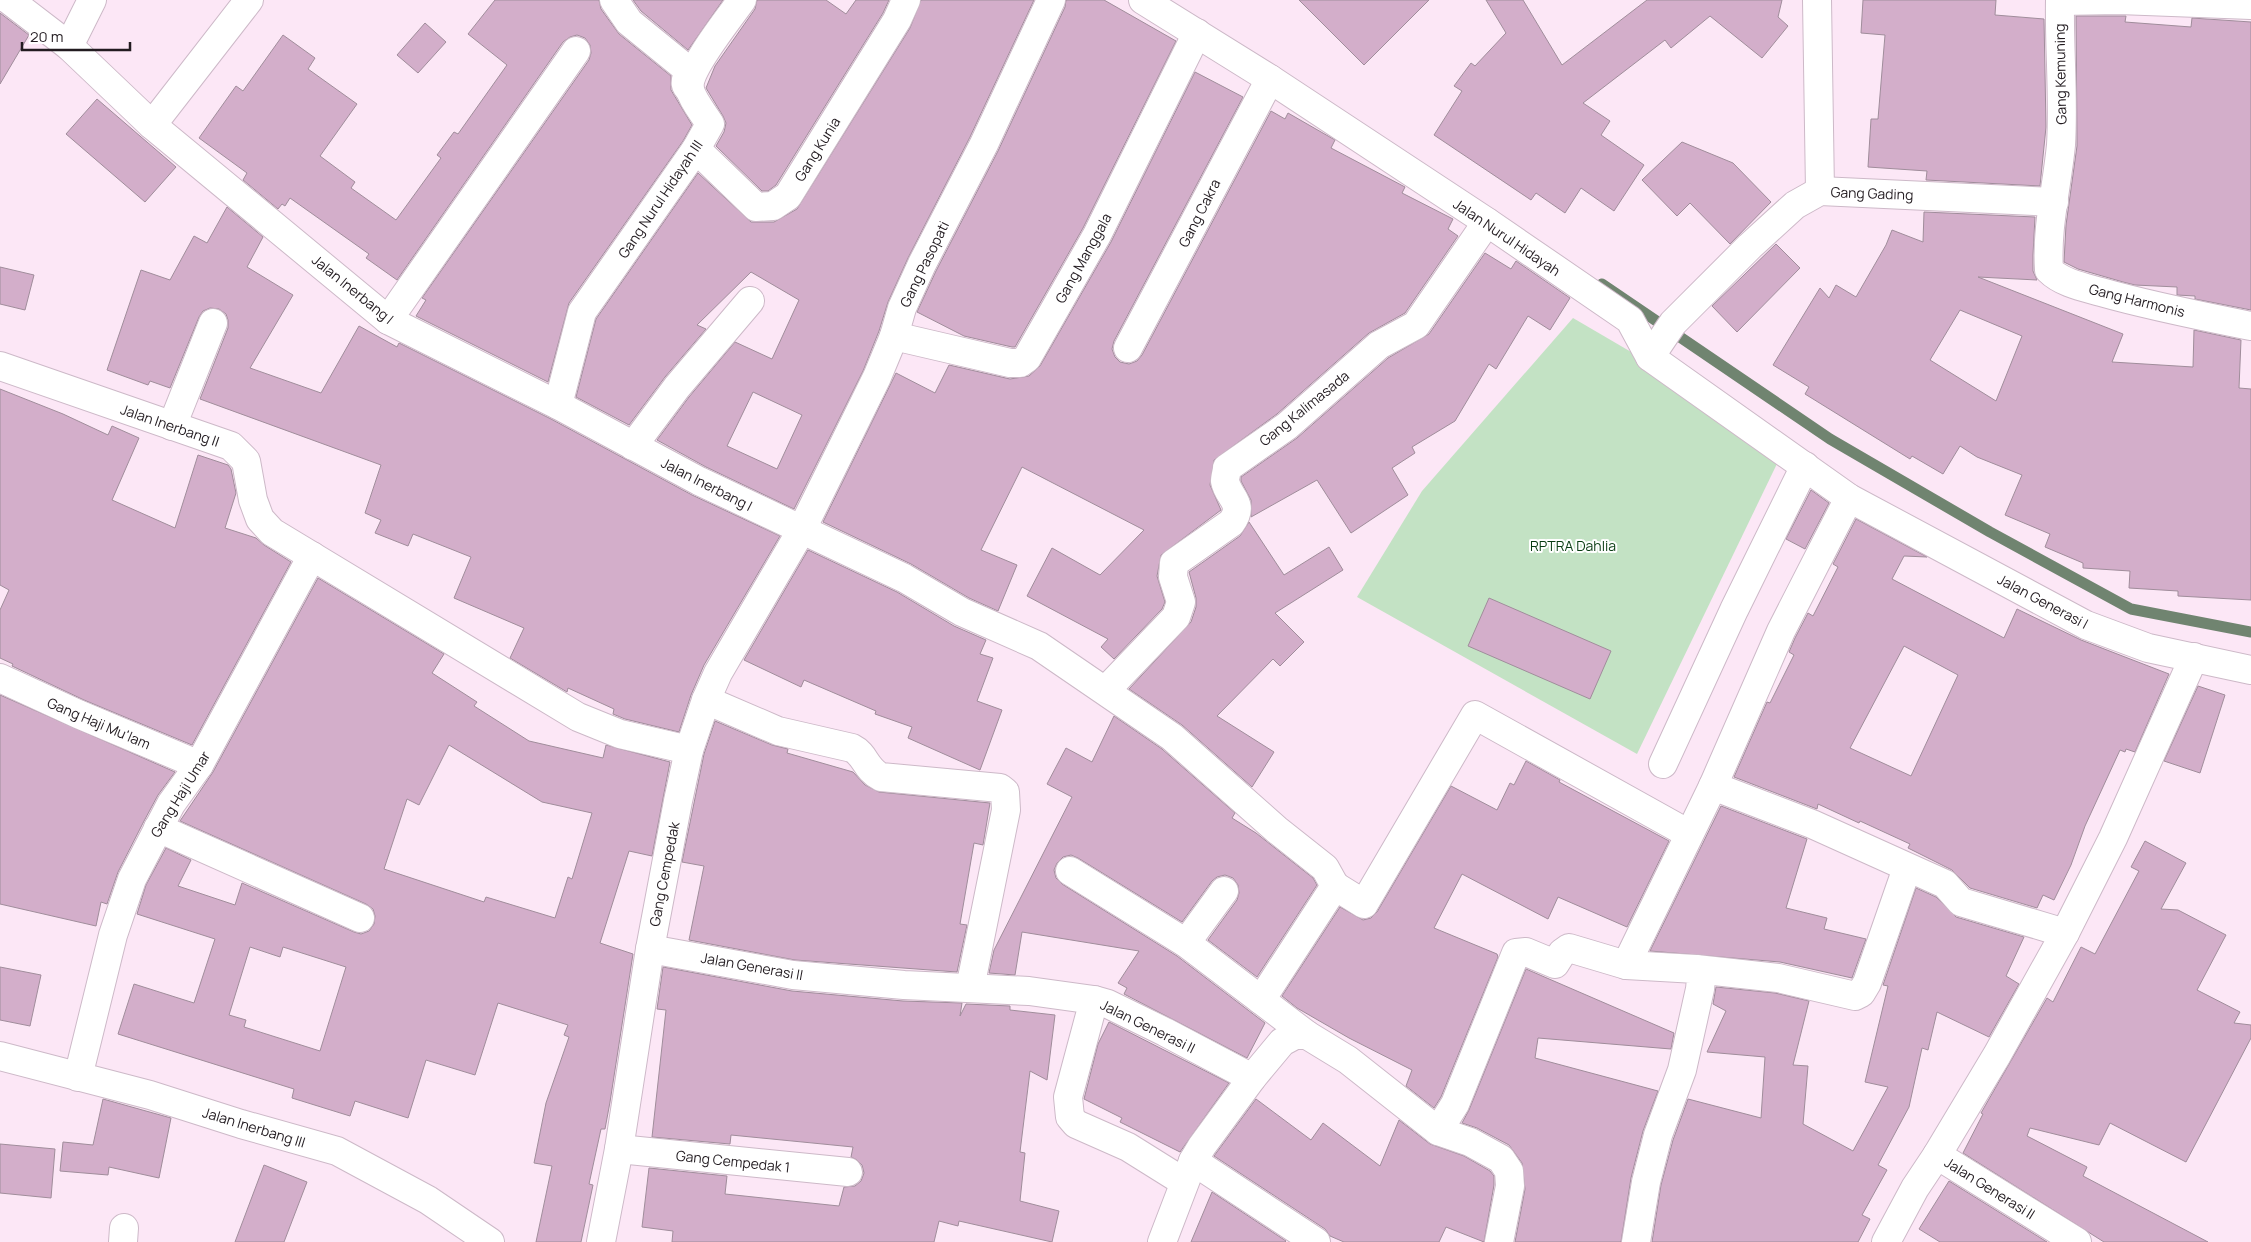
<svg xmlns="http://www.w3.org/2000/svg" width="2251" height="1242" font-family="Manrope,sans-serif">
<rect width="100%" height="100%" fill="#fce7f6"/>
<path fill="#c3e2c4" d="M 1573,318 L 1787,443 L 1637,754 L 1357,597 L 1422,491 Z"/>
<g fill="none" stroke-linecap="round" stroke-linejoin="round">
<path stroke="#708470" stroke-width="11" d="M 1602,284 L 1830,439 L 1990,532 L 2131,609 L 2251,632"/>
</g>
<g fill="#d3aeca" stroke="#a08d9b" fill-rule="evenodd">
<path d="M 495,0 L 599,0 L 601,9 L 619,34 L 671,76 L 671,90 L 692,125 L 683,141 L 569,303 L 548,382 L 416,316 L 426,300 L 422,298 L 589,60 L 591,53 L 590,45 L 585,38 L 577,35 L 570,37 L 563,42 L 397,280 L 366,258 L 369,254 L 290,198 L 285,206 L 282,204 L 278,209 L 243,180 L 247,173 L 199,138 L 236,86 L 243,91 L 283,35 L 315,58 L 308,69 L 357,104 L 320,156 L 355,182 L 351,188 L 396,220 L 441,158 L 437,155 L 454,132 L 458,134 L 507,65 L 468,34 Z"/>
<path d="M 633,0 L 723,0 L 688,50 L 641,11 Z"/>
<path d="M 757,0 L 826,0 L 846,14 L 856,0 L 889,0 L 883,13 L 776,185 L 768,191 L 762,191 L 716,146 L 724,132 L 726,123 L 723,116 L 706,88 L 715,66 L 755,9 Z"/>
<path d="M 921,0 L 1034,0 L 970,137 L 908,258 L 888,302 L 879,331 L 863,371 L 794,509 L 706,467 L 657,440 L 689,397 L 735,342 L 772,359 L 799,300 L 751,272 L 697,325 L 706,329 L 665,377 L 629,425 L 576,397 L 596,319 L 698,173 L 751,222 L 774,222 L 797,209 L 910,28 ZM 753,392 L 802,415 L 777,469 L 727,446 Z"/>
<path d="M 1066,0 L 1104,0 L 1176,41 L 1083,228 L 1015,347 L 1012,347 L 964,336 L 917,312 L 936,271 L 998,151 L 1065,7 Z"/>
<path d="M 1299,0 L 1429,0 L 1364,65 Z"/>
<path d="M 1486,0 L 1523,0 L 1562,65 L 1647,0 L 1782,0 L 1778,17 L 1788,26 L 1762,58 L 1710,16 L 1671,48 L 1665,40 L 1583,103 L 1610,121 L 1601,135 L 1644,165 L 1614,211 L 1581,188 L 1565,213 L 1536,193 L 1531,200 L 1434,135 L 1462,91 L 1454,86 L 1471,63 L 1475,66 L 1506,33 Z"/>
<path d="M 1863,0 L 1996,0 L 1995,15 L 2044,19 L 2046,127 L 2040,186 L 1926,180 L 1927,171 L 1868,167 L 1871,119 L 1878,119 L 1885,35 L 1861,33 Z"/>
<path d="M 0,13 L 29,35 L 0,84 Z"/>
<path d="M 2076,16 L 2126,16 L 2125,22 L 2191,27 L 2192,18 L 2251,22 L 2251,310 L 2195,299 L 2195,296 L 2177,295 L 2177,287 L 2135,285 L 2123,282 L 2078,269 L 2064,262 L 2066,225 L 2077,146 Z"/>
<path d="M 425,23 L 446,42 L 418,73 L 397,55 Z"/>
<path d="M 1195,72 L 1243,97 L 1114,341 L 1112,349 L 1115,357 L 1120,362 L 1129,364 L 1137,361 L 1142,355 L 1271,111 L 1285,119 L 1288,113 L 1335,140 L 1331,148 L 1405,187 L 1402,193 L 1453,219 L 1448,229 L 1458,236 L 1405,313 L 1369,333 L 1277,414 L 1214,460 L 1210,485 L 1221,510 L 1161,555 L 1157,576 L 1165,602 L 1162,609 L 1114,659 L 1101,647 L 1108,639 L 1027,596 L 1052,548 L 1100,575 L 1144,530 L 1022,467 L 981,550 L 1017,565 L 998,611 L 969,598 L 911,564 L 823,522 L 896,373 L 935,393 L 949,365 L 1010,379 L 1029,376 L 1040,366 L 1111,242 Z"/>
<path d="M 97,99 L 176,167 L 145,202 L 66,134 Z"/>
<path d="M 1682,142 L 1733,163 L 1771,202 L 1730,244 L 1690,203 L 1677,216 L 1642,180 Z"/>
<path d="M 227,207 L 263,237 L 247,267 L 293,295 L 250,368 L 321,393 L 359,326 L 397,347 L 399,343 L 551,419 L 692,495 L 780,536 L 704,665 L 691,695 L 679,732 L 625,719 L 613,714 L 614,709 L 568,688 L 567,692 L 510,658 L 524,628 L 454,598 L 471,557 L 413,534 L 408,546 L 375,533 L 381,520 L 365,513 L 381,465 L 200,399 L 228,328 L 228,320 L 226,314 L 219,309 L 210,308 L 203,311 L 199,317 L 170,388 L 150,381 L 148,385 L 107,370 L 141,270 L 170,280 L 194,236 L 207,243 Z"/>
<path d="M 1924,212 L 2035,217 L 2033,255 L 2033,271 L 2037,280 L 1978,277 L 2123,334 L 2112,362 L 2193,367 L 2194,330 L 2241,340 L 2239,388 L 2251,389 L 2251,600 L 2178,596 L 2178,591 L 2129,588 L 2130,571 L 2083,568 L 2083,563 L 2045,547 L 2050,534 L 2005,515 L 2022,475 L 1977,457 L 1960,446 L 1943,474 L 1912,456 L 1910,459 L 1805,394 L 1809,387 L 1773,365 L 1820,288 L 1829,298 L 1836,285 L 1856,297 L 1886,245 L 1892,230 L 1923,242 ZM 1960,310 L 2022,336 L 1996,401 L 1930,360 Z"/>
<path d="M 1776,244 L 1800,268 L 1737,332 L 1712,306 Z"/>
<path d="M 1485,253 L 1511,269 L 1516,261 L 1570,298 L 1550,330 L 1528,316 L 1496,369 L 1489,364 L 1455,421 L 1412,447 L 1415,453 L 1392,468 L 1408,495 L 1351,533 L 1317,480 L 1251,517 L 1251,500 L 1241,481 L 1241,477 L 1297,438 L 1388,358 L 1429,334 Z"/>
<path d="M 0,267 L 34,275 L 25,310 L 0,304 Z"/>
<path d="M 0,389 L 63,414 L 108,435 L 112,426 L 139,438 L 112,500 L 175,528 L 198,455 L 228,465 L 231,469 L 236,493 L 225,528 L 256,538 L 264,545 L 291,562 L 192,745 L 84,700 L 12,666 L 13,664 L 0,658 L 0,610 L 9,590 L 0,585 Z"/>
<path d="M 1811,490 L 1829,503 L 1805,549 L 1786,539 Z"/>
<path d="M 1856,519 L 1927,557 L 1904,556 L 1892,579 L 2004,638 L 2017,609 L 2081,640 L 2169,674 L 2135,752 L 2126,749 L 2125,752 L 2120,750 L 2085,826 L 2071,865 L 2054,900 L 2043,895 L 2037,908 L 1970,888 L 1952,870 L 1908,848 L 1910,844 L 1860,821 L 1859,823 L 1818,804 L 1817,809 L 1734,777 L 1767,702 L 1770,703 L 1794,655 L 1789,652 L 1795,638 L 1808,613 L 1813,616 L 1838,567 L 1833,564 ZM 1904,646 L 1958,675 L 1911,776 L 1850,748 Z"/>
<path d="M 1249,522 L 1284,575 L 1329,547 L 1343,570 L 1275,613 L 1304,642 L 1280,666 L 1273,659 L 1217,716 L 1274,752 L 1252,787 L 1182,725 L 1129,689 L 1191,622 L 1196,607 L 1196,598 L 1189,572 L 1240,536 Z"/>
<path d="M 808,550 L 897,592 L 954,626 L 986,640 L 980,654 L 993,658 L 977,701 L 1002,710 L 980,770 L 908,738 L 912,727 L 875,714 L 876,711 L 804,680 L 801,687 L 744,660 Z"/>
<path d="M 318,578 L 444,654 L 432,673 L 477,702 L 474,706 L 529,741 L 603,758 L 606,745 L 670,762 L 652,856 L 629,851 L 600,943 L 633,954 L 610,1102 L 605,1129 L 601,1129 L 589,1184 L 593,1185 L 581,1242 L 536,1242 L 552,1166 L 534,1163 L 546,1103 L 569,1037 L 564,1035 L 568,1025 L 498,1003 L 475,1075 L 426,1060 L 408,1118 L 355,1101 L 350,1116 L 292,1098 L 294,1089 L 118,1034 L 134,984 L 194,1003 L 215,939 L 137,914 L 146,885 L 166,848 L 191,860 L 178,886 L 235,905 L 242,883 L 354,932 L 361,934 L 369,931 L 374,924 L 375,916 L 373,909 L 366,904 L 180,821 L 213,772 ZM 449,745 L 542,802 L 592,813 L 572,879 L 568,877 L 555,918 L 486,897 L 484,902 L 384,869 L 407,799 L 419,805 ZM 250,947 L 280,957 L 283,947 L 346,967 L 320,1051 L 244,1027 L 246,1020 L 229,1015 Z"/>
<path d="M 1489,598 L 1611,651 L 1590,699 L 1468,646 Z"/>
<path d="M 2198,686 L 2225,695 L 2200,773 L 2164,761 Z"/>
<path d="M 0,695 L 175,772 L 158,795 L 144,821 L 118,872 L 107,904 L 101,902 L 96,926 L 0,904 Z"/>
<path d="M 1114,716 L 1162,749 L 1235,813 L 1232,818 L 1256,833 L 1313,878 L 1317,885 L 1257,977 L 1208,940 L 1237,900 L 1239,893 L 1238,885 L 1233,878 L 1225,875 L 1217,877 L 1212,881 L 1182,922 L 1078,858 L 1071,855 L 1063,857 L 1057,863 L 1054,870 L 1056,878 L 1062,884 L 1177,956 L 1265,1023 L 1247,1058 L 1124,994 L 1127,988 L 1118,983 L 1139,951 L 1022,932 L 1015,975 L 989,973 L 994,950 L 1072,797 L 1047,784 L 1066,748 L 1092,762 Z"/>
<path d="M 715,721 L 772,745 L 788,749 L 787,753 L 853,772 L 865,785 L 879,792 L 990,803 L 983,845 L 974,843 L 960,924 L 967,925 L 957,972 L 795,960 L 689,940 L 704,866 L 682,862 L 704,754 Z"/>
<path d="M 1526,761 L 1560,780 L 1559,782 L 1669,841 L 1627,927 L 1558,897 L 1548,919 L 1462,874 L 1434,928 L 1497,954 L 1498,957 L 1441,1097 L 1434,1108 L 1406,1086 L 1412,1070 L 1349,1038 L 1297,1008 L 1282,996 L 1340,907 L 1363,920 L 1371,918 L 1377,912 L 1451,786 L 1497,810 L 1510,783 L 1514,785 Z"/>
<path d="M 1721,806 L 1807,839 L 1786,908 L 1827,918 L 1824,929 L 1866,939 L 1852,978 L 1780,962 L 1650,951 Z"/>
<path d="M 2145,841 L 2186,863 L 2161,909 L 2178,910 L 2226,935 L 2197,990 L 2240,1012 L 2234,1023 L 2251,1025 L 2251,1038 L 2186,1162 L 2110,1123 L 2099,1145 L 2030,1128 L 2027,1136 L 2087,1167 L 2083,1176 L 2208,1242 L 2104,1242 L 1963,1153 L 1983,1114 L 1981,1113 L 2047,998 L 2053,1002 L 2081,947 L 2095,954 L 2139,871 L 2131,867 Z"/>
<path d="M 1916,888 L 1936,897 L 1956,917 L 2024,937 L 2006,976 L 2019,984 L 1989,1037 L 1937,1012 L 1928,1050 L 1922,1048 L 1909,1107 L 1878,1165 L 1887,1170 L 1862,1215 L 1870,1219 L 1858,1242 L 1652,1242 L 1661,1185 L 1673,1140 L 1688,1099 L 1761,1118 L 1765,1057 L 1707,1052 L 1726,1011 L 1713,1004 L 1716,987 L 1775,993 L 1809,1001 L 1793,1065 L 1808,1066 L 1803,1124 L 1853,1151 L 1888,1087 L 1865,1082 L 1888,986 L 1883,985 Z"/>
<path d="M 0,967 L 41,975 L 30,1026 L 0,1020 Z"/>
<path d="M 663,967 L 792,991 L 903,1001 L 962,1003 L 960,1016 L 966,1004 L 1010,1006 L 1010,1010 L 1055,1015 L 1047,1080 L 1030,1071 L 1020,1152 L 1025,1153 L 1020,1201 L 1059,1211 L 1052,1242 L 959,1221 L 958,1226 L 939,1221 L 934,1242 L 672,1242 L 673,1231 L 642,1227 L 649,1168 L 727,1176 L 725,1194 L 839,1206 L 844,1187 L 855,1186 L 861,1181 L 864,1173 L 862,1165 L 857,1160 L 851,1157 L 853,1147 L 731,1135 L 730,1144 L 652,1137 L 666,1010 L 657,1009 Z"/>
<path d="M 1526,969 L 1674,1033 L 1671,1049 L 1538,1038 L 1535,1058 L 1658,1091 L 1643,1131 L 1631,1178 L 1621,1242 L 1515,1242 L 1525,1189 L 1522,1163 L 1509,1145 L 1477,1128 L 1462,1123 L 1469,1110 Z"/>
<path d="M 1109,1022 L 1229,1083 L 1180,1152 L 1120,1122 L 1122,1118 L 1084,1099 L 1098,1044 Z"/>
<path d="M 103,1099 L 171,1118 L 159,1178 L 109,1167 L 108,1175 L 60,1171 L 63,1142 L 93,1145 Z"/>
<path d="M 1256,1099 L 1311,1140 L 1323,1123 L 1380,1166 L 1399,1120 L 1430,1144 L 1464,1156 L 1490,1171 L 1494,1176 L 1494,1185 L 1484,1242 L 1446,1227 L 1439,1242 L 1344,1242 L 1330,1236 L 1325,1229 L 1214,1156 Z"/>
<path d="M 0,1144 L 55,1149 L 51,1198 L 0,1193 Z"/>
<path d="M 264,1165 L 307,1182 L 284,1242 L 235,1242 Z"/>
<path d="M 1949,1181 L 2047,1242 L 1940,1242 L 1919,1229 Z"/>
<path d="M 1212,1192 L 1286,1241 L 1285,1242 L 1191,1242 Z"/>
</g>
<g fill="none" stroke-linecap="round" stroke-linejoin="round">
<defs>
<g id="minor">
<path d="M 9,0 L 69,46 L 152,125 L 388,320 L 558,405 L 699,481 L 904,578 L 962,612 L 1039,646 L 1172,737 L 1277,830 L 1325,868 L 1335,886"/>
<path d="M 614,0 L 629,22 L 688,70 C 687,79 682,84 690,90"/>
<path d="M 1143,0 L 1270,79 L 1487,222 L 1630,320 L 1650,357 L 1849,498 L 2086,625 L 2148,648 L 2251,670"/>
<path d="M 1817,0 L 1820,191"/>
<path d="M 2060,0 C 2059,48 2064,97 2061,145 C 2057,187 2046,228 2049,270 C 2062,283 2083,287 2101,292 C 2150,306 2201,316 2251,326"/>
<path d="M 2060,1 L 2119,0 L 2251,5"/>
<path d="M 69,46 L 92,0"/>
<path d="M 152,125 L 249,0"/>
<path d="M 696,149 L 756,207 L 773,206 L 788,196 L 897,20 L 906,0"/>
<path d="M 388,320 L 576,51"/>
<path d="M 894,336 L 1010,363 L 1020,363 L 1027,358 L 1097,235 L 1197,33"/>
<path d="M 1128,348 L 1270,79"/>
<path d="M 1650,357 L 1673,323 L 1750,246 L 1795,205 L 1820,191 L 2054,202"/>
<path d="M 0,366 L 231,446 L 246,461 L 253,500 L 260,519 L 272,532 L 578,717 L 620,734 L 689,750"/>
<path d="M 558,405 L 582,312 L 696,149 L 710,124 C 704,114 693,101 690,90 C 686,71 730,17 742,0"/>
<path d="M 172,426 L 213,323"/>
<path d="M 633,446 L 677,387 L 750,301"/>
<path d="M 0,678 L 78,714 L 199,765"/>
<path d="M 1106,690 L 1176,617 L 1181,602 L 1173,577 L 1174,563 L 1231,523 C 1246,503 1228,498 1225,481 C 1225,477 1227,471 1227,468 L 1287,426 L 1379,345 L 1416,325 L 1487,222"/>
<path d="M 706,700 L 778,731 L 852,748 C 866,755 865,769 881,777 L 1000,788 L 1005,792 L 1006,810 L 970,988"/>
<path d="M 1663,764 L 1734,610 L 1805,466"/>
<path d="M 1713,786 L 1812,824 L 1945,884 L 1961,902 L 2065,933"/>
<path d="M 158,828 L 360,918"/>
<path d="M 1070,871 L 1186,943 L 1307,1035"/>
<path d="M 1186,943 L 1224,891"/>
<path d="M 650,949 L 793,975 L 904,985 L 1029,991 L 1094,1000 L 1108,1004 L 1165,1032 L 1252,1078"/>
<path d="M 1626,965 L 1713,786 L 1781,631 L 1849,498"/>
<path d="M 1696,969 L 1778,978 L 1855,996 L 1861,993 L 1867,983 L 1907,868"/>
<path d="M 1094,1000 L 1068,1097 L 1070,1117 L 1076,1124 L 1128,1147 L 1184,1182"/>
<path d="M 1261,1000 L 1335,886 L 1364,904 L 1475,715 L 1689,834"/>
<path d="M 0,1056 L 150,1095 L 241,1124 L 337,1151 L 428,1200 L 490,1242"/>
<path d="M 78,1077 L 113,935 L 132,879 L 171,804 L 199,765 L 312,556"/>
<path d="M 1438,1131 L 1455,1104 L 1516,953 L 1526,952 L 1555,964 L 1562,953 L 1569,948 L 1626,965 L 1696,969 L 1701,979 L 1700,989 L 1682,1070 L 1658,1135 L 1646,1182 L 1636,1242"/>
<path d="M 619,1149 L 848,1172"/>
<path d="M 1937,1155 L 2077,1242"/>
<path d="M 1193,1161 L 1316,1242"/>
<path d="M 123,1242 L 124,1228"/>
<path d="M 601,1242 L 619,1149 L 650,949 L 678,801 L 689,750 L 706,700 L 718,673 L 801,531 L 846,440 L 877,377 L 894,336 L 902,308 L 922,264 L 984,144 L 1051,0"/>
<path d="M 1162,1242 L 1193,1161 L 1202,1146 L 1252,1078 L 1282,1042 L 1295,1035 L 1307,1035 L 1348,1060 L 1438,1131 L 1470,1142 L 1501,1159 L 1509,1171 L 1510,1186 L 1499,1242"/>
<path d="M 1886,1242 L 1915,1188 L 1937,1155 L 1997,1055 L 2065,933 L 2113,838 L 2194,657"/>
</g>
</defs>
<use href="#minor" stroke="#cdb9c8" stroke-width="30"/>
<use href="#minor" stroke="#fff" stroke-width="28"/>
</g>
<g text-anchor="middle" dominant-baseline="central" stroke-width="4" stroke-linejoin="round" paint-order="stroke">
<g font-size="14" fill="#221b20" stroke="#fff">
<text transform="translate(2060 74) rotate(-91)">Gang Kemuning</text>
<text transform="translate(817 149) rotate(-58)">Gang Kunia</text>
<text transform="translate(1872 193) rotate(2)">Gang Gading</text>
<text transform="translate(660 199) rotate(-56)">Gang Nurul Hidayah III</text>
<text transform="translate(1199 213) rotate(-63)">Gang Cakra</text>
<text transform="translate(1507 237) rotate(34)">Jalan Nurul Hidayah</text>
<text transform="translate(1083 258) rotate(-61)">Gang Manggala</text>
<text transform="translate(924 264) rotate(-64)">Gang Pasopati</text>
<text transform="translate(353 289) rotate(39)">Jalan Inerbang I</text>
<text transform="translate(2137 300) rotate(14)">Gang Harmonis</text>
<text transform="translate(1304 408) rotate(-39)">Gang Kalimasada</text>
<text transform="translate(170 425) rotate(19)">Jalan Inerbang II</text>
<text transform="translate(707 484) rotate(27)">Jalan Inerbang I</text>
<text transform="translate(2043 601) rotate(28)">Jalan Generasi I</text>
<text transform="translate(99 723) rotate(23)">Gang Haji Mu'lam</text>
<text transform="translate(180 794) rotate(-58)">Gang Haji Umar</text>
<text transform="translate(664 874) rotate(-79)">Gang Cempedak</text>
<text transform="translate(752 966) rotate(10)">Jalan Generasi II</text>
<text transform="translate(1148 1026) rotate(26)">Jalan Generasi II</text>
<text transform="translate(254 1127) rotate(17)">Jalan Inerbang III</text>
<text transform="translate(733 1161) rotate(6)">Gang Cempedak 1</text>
<text transform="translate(1990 1188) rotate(32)">Jalan Generasi II</text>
</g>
<g font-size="14" fill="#083b11" stroke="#fff">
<text x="1573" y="545">RPTRA Dahlia</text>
</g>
</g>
<path d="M22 42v8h108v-8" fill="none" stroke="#221b20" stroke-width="2.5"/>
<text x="30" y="42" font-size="15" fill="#221b20" stroke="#ffffff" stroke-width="4" paint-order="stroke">20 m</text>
</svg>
